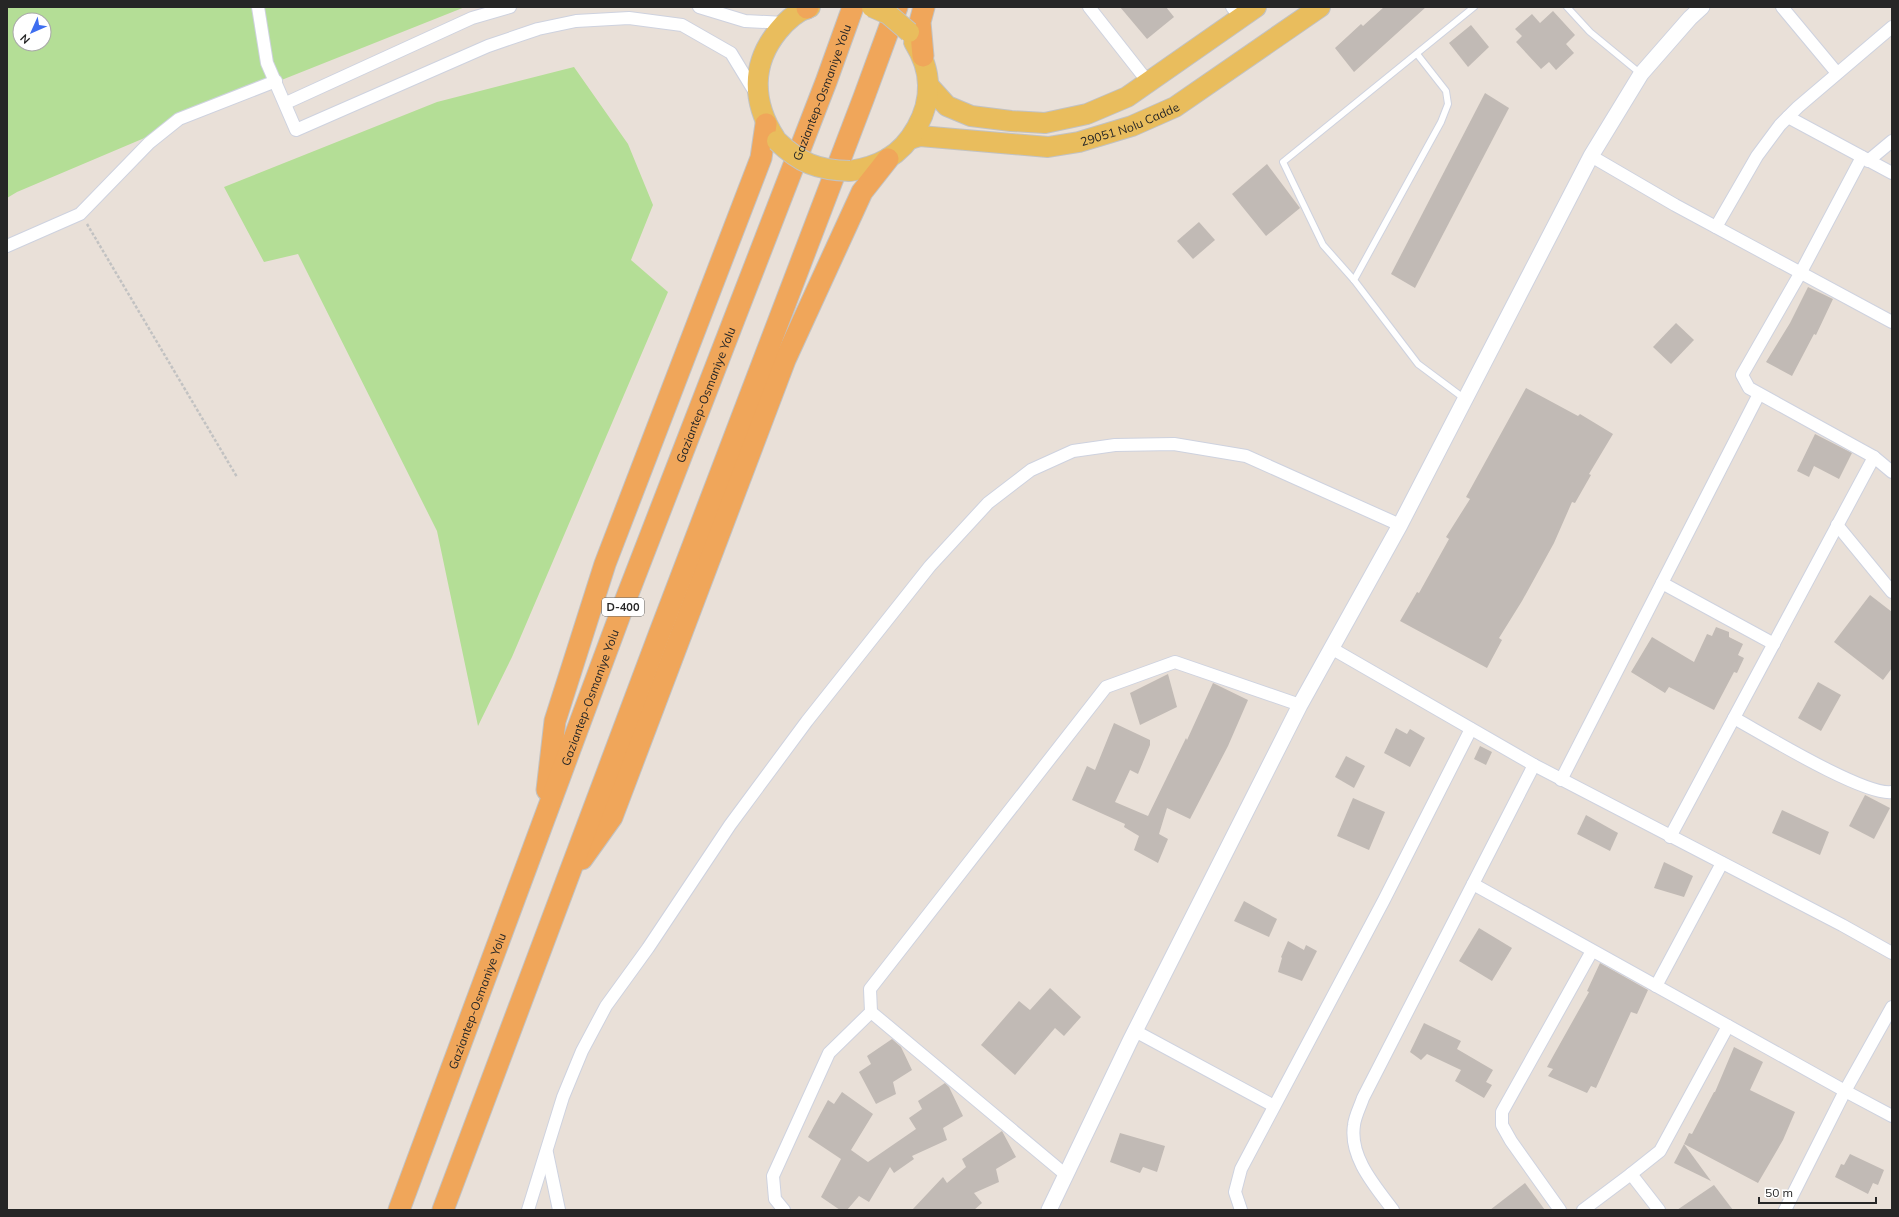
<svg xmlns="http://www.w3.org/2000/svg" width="1899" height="1217" font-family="Mulish,sans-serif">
<rect width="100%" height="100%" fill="#e9e0d8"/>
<g fill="#b4de96" fill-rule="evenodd">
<path d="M 7,7 L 465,7 L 274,83 L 17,192 L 7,198 ZM 20,20 L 44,20 L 44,44 L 20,44 Z"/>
<path d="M 574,67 L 628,144 L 653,205 L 631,260 L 668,292 L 512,657 L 478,726 L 437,531 L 298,254 L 264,262 L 224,187 L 437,102 Z"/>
</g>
<g fill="#c1bab5">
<path d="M 1120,7 L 1166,7 L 1174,17 L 1147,39 Z"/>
<path d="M 1384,7 L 1426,7 L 1354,72 L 1335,48 L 1361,24 L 1363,26 Z"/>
<path d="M 1553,11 L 1575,35 L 1566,44 L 1574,53 L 1556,70 L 1549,62 L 1541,69 L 1516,42 L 1522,36 L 1515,29 L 1532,14 L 1540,23 Z"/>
<path d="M 1471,25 L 1489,47 L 1468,67 L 1449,43 Z"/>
<path d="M 1485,93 L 1509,108 L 1415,288 L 1391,274 Z"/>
<path d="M 1267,164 L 1300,208 L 1266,236 L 1232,194 Z"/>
<path d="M 1199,222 L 1215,240 L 1193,259 L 1177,241 Z"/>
<path d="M 1808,287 L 1833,299 L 1816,335 L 1814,334 L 1792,376 L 1766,362 L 1790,323 Z"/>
<path d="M 1676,323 L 1694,340 L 1671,364 L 1653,347 Z"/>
<path d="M 1526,388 L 1578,416 L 1580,414 L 1613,434 L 1589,474 L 1591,475 L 1575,503 L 1572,502 L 1554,543 L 1522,601 L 1499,638 L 1502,640 L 1487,668 L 1400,621 L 1417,592 L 1419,593 L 1449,539 L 1446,537 L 1470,499 L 1466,497 Z"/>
<path d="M 1815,434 L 1852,453 L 1839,479 L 1814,466 L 1809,477 L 1797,471 Z"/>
<path d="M 1870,595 L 1892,612 L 1892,668 L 1883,680 L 1834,642 Z"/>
<path d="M 1716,627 L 1729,632 L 1729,637 L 1743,644 L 1738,655 L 1744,658 L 1737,673 L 1734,672 L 1714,710 L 1669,687 L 1665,693 L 1631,672 L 1652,637 L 1694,662 L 1707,634 L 1712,636 Z"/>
<path d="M 1168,674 L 1177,707 L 1140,725 L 1130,693 Z"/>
<path d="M 1818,682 L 1841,695 L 1821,731 L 1798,718 Z"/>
<path d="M 1213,683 L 1248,700 L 1228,746 L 1190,819 L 1167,808 L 1159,834 L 1168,839 L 1158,863 L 1134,850 L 1139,836 L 1124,827 L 1125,824 L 1072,800 L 1087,766 L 1095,770 L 1114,723 L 1150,740 L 1150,745 L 1138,774 L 1130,770 L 1115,802 L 1148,816 L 1186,738 L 1187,740 Z"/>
<path d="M 1396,728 L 1407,734 L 1410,729 L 1425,738 L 1410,767 L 1384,753 Z"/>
<path d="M 1480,746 L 1492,752 L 1486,765 L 1474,759 Z"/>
<path d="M 1346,756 L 1365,766 L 1354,788 L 1335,777 Z"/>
<path d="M 1865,795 L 1890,808 L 1874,839 L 1849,826 Z"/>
<path d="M 1353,798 L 1385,812 L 1369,850 L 1337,836 Z"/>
<path d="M 1782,810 L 1829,832 L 1820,855 L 1772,833 Z"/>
<path d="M 1586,815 L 1618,833 L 1610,851 L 1577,834 Z"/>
<path d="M 1664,862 L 1693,876 L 1684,897 L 1654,888 Z"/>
<path d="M 1244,901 L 1277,919 L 1269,937 L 1234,921 Z"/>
<path d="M 1479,928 L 1512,948 L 1492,981 L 1459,961 Z"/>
<path d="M 1288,941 L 1304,950 L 1306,945 L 1317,951 L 1302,981 L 1278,972 L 1282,958 L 1281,957 Z"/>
<path d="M 1600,963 L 1648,990 L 1637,1014 L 1631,1012 L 1596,1088 L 1591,1086 L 1587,1093 L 1548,1076 L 1553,1069 L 1547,1067 L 1589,992 L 1587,991 Z"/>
<path d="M 1050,988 L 1081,1017 L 1064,1036 L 1055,1028 L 1015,1075 L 981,1045 L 1019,1001 L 1030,1010 Z"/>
<path d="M 1424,1023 L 1461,1041 L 1457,1049 L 1493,1070 L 1486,1082 L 1492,1085 L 1484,1098 L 1455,1081 L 1461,1070 L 1427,1054 L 1421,1060 L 1410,1052 Z"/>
<path d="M 892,1039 L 901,1047 L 912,1070 L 893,1082 L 896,1094 L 876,1104 L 859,1072 L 871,1064 L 867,1056 Z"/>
<path d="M 1734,1047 L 1763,1062 L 1750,1090 L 1795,1112 L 1783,1140 L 1758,1183 L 1684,1144 L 1689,1133 L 1692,1134 L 1714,1092 L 1715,1092 Z"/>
<path d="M 945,1083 L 949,1087 L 963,1116 L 943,1128 L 947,1140 L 912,1156 L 914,1159 L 894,1173 L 890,1167 L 869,1202 L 859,1196 L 847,1210 L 840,1210 L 821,1197 L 841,1159 L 808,1137 L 828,1100 L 834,1104 L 842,1092 L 873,1114 L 851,1150 L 868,1162 L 916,1129 L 909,1118 L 922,1109 L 918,1101 Z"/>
<path d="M 1002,1131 L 1016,1157 L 996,1169 L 999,1182 L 974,1193 L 982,1203 L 974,1210 L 912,1210 L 943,1177 L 947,1183 L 966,1167 L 962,1159 Z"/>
<path d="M 1120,1133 L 1165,1146 L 1157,1172 L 1143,1167 L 1140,1173 L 1110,1162 Z"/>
<path d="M 1684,1144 L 1711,1181 L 1674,1163 Z"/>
<path d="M 1850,1154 L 1884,1170 L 1878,1185 L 1873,1183 L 1868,1194 L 1835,1177 L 1841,1164 L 1844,1165 Z"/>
<path d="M 1525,1183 L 1545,1210 L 1490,1210 Z"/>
<path d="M 1714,1185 L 1733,1210 L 1677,1210 Z"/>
</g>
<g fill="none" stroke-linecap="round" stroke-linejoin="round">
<defs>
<g id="service">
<path d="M 1567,7 L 1590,32 L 1641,74"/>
<path d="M 1354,280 L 1441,122 L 1448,104 L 1446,91 L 1417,54"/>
<path d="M 1465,399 L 1418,364 L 1354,280 L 1323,245 L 1283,162 L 1474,7"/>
</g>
<g id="minor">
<path d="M 258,7 L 267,63 L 296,130 L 488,46 L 538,29 L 576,21 L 629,18 L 682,25 L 731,53 L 756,94"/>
<path d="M 699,7 L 745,21 L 785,23"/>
<path d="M 1089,7 L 1148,82"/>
<path d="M 1232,7 L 1241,19"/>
<path d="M 1782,7 L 1837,73"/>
<path d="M 286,103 L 472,18 L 510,7"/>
<path d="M 1788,117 L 1892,173"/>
<path d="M 1591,156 L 1675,205 L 1892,322"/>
<path d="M 1862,157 L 1801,272 L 1742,375 L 1749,388 L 1874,457 L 1892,472"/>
<path d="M 1868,161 L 1892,141"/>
<path d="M 1716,227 L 1757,156 L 1780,125 L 1798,107 L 1892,27"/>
<path d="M 7,246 L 80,214 L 149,143 L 179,119 L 276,81"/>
<path d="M 1837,525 L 1892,592"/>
<path d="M 1662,583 L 1774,644"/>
<path d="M 1331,648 L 1534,765 L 1842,925 L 1892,953"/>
<path d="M 1734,718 C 1763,734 1864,796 1892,792"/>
<path d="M 1561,780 L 1759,394"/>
<path d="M 1670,837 L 1874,457"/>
<path d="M 1473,884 L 1845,1091 L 1892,1116"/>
<path d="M 1656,986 L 1722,863"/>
<path d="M 871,1012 L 1066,1175"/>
<path d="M 1135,1031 L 1274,1106"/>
<path d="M 547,1153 L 559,1210"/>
<path d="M 528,1210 L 563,1097 L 582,1051 L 606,1006 L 648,948 L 730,825 L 807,721 L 930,566 L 988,503 L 1031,470 L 1073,451 L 1115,445 L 1174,444 L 1246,456 L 1400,525"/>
<path d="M 784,1210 L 775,1199 L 773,1176 L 829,1053 L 871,1012 L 870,989 L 1106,687 L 1175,662 L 1300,705"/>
<path d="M 1241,1210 L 1235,1192 L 1241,1169 L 1384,900 L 1471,729"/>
<path d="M 1393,1210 C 1375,1186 1349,1157 1354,1125 C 1355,1116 1360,1107 1363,1098 L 1534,765"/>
<path d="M 1560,1210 L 1511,1141 L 1502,1125 L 1502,1112 L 1592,951"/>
<path d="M 1583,1210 L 1631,1174"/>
<path d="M 1659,1210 L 1631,1174 L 1660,1151 L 1728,1026"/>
<path d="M 1785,1210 L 1845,1091 L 1892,1007"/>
</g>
<path id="tertiary" d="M 1049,1210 L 1130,1041 L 1300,705 L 1400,525 L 1591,156 L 1641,74 L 1690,18 L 1702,7"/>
<g id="primary">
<path d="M 928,85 L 947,106 L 971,116 L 1011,121 L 1045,123 L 1087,114 L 1127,97 L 1256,7"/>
<path d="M 775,138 C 752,102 751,64 778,31 C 786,21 798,11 810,7"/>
<path id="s1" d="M 910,139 L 920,136 L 1048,147 L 1079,142 L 1132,126 L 1175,107 L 1320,7"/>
<path d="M 850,171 C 863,169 875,166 887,159 C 911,145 929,113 928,85 C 928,69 922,55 914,42"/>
</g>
<g id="trunk">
<path d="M 807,8 L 808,7"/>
<path d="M 923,56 L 920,22 L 924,7"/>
<path d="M 547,790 L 555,721 L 605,564 L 761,158 L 766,124"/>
<path d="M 582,859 L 612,817 L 785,360 L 862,192 L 888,159"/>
<path id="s2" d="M 399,1210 L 624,604 L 826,82 L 853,7"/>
<path d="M 443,1210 L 660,632 L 864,97 L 897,7"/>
</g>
</defs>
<use href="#service" stroke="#ced2df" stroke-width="8"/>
<use href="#minor" stroke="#ced2df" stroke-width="14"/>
<use href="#tertiary" stroke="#ced2df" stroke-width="17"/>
<use href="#primary" stroke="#c2c2c2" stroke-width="22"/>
<use href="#trunk" stroke="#c2c2c2" stroke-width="23"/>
<path stroke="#c2c2c2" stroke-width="2.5" stroke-dasharray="3 2" stroke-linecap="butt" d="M 87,224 L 237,477"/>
<use href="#service" stroke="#fff" stroke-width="6"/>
<use href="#minor" stroke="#fff" stroke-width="12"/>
<use href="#tertiary" stroke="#fff" stroke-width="15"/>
<use href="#primary" stroke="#e9bd5d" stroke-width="20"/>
<use href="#trunk" stroke="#f0a65a" stroke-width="21"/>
<defs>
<g id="primary-bridge">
<path d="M 872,7 L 888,14 L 909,32"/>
<path d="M 777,141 C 800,163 817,170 850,171"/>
</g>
</defs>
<use href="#primary-bridge" stroke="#c2c2c2" stroke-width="22" stroke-linecap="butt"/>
<use href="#primary-bridge" stroke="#e9bd5d" stroke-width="20"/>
</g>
<g text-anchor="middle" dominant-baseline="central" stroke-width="4" stroke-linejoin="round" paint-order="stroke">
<rect fill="#fff" stroke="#676767" stroke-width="1" x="602" y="598" width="42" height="18" rx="3"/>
<g font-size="11" font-weight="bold" fill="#262626">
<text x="623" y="607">D-400</text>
</g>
<g font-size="12" fill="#262626" stroke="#fff">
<text stroke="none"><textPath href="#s2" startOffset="1195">Gaziantep-Osmaniye Yolu</textPath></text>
<text stroke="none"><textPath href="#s1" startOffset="224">29051 Nolu Cadde</textPath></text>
<text stroke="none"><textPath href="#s2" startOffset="871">Gaziantep-Osmaniye Yolu</textPath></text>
<text stroke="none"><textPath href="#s2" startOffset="547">Gaziantep-Osmaniye Yolu</textPath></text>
<text stroke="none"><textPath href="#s2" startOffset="223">Gaziantep-Osmaniye Yolu</textPath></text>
</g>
</g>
<rect width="1899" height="1217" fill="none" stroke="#262626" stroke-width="16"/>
<g transform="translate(32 32) rotate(225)"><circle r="19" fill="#ffffff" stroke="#a8a8a8"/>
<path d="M0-3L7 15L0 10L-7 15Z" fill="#3e6ef0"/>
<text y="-6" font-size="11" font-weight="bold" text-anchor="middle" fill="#262626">N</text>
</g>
<path d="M1759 1197v6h117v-6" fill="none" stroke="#262626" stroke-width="2"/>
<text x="1765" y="1197" font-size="12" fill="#262626" stroke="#ffffff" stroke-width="3" paint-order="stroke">50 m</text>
</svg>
